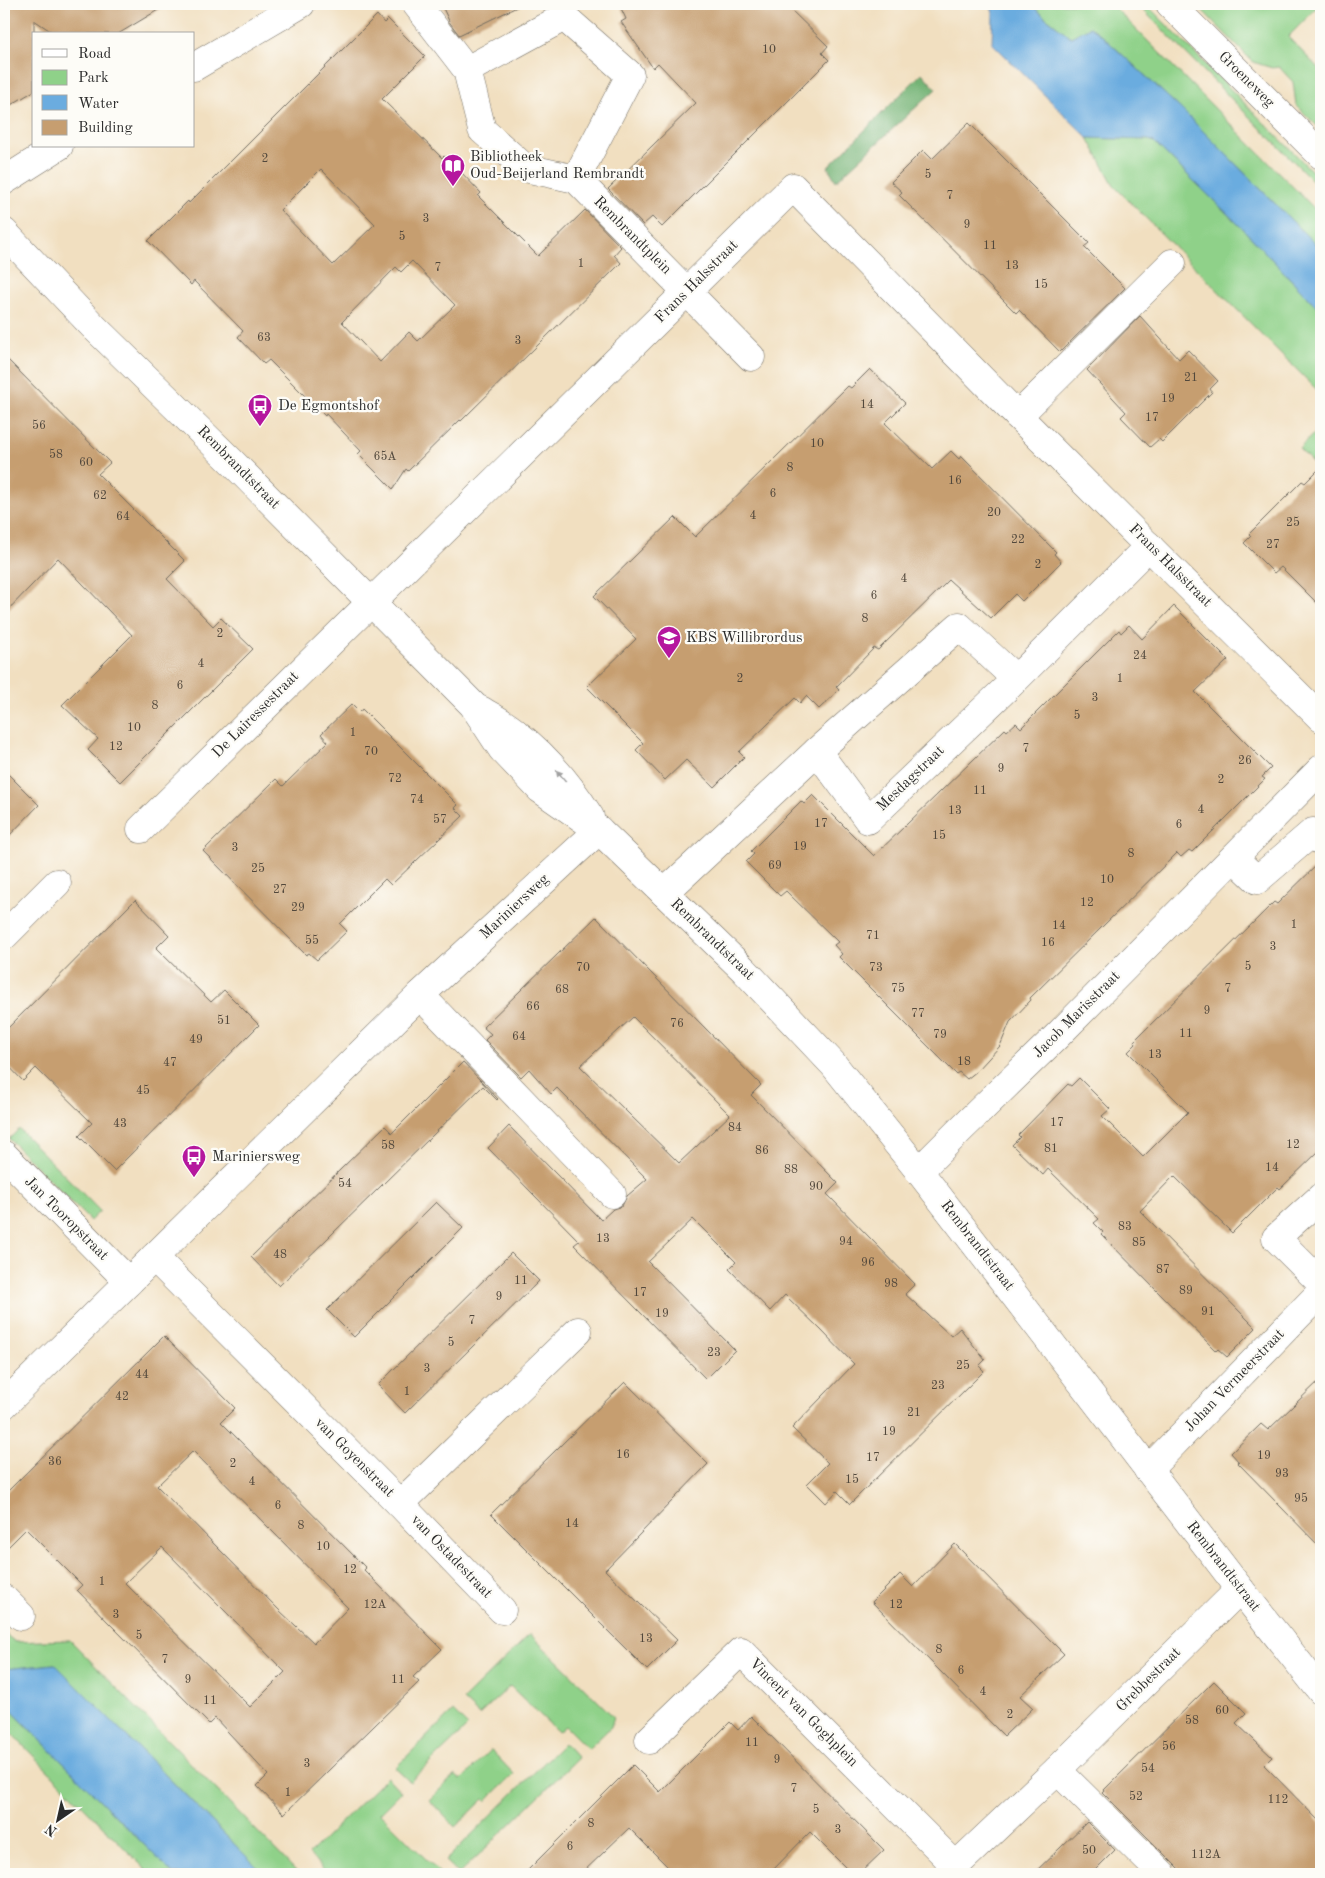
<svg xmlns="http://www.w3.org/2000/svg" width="1325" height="1878" font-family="'Old Standard TT',serif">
<rect width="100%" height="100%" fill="#fdfcf7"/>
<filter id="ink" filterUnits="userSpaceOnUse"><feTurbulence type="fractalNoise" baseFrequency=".02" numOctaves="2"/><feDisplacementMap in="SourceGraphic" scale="10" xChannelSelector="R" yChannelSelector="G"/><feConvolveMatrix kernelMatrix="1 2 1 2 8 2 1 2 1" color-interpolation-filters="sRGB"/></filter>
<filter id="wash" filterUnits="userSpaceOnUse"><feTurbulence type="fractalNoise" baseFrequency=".0096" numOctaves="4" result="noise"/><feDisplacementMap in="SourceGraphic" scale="20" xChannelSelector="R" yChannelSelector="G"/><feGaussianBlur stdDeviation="1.12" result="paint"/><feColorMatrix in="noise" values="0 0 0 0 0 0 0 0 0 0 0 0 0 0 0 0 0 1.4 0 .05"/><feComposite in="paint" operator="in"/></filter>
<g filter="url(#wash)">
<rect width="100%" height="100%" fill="#f1dfc0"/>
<g fill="#8fd189" stroke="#5d7e5a">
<path d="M 1031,4 L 1111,4 L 1321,215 L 1321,250 L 1182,110 L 1099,33 L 1090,27 L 1071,37 L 1045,17 Z"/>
<path d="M 1137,4 L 1146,4 L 1321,180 L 1321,189 Z"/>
<path d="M 1196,4 L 1320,4 L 1288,37 L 1321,71 L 1321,130 L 1296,105 L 1293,82 L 1279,67 L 1272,68 L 1253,62 Z"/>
<path d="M 1088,138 L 1149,140 L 1154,142 L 1242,228 L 1321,311 L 1321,394 L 1115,187 Z"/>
<path d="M 1321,426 L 1321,471 L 1299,449 Z"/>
<path d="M 19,1129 L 100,1211 L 90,1221 L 9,1139 Z"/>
<path d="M 4,1633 L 15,1642 L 70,1640 L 299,1874 L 264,1874 L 55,1664 L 4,1669 Z"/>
<path d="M 530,1634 L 614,1717 L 611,1727 L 588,1749 L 565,1726 L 558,1732 L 510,1686 L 479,1715 L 463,1700 Z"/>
<path d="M 4,1703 L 173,1874 L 150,1874 L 4,1726 Z"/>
<path d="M 453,1711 L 468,1726 L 410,1782 L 395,1768 Z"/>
<path d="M 564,1743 L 578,1758 L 459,1874 L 445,1861 Z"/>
<path d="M 491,1750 L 514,1774 L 486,1801 L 484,1799 L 455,1827 L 429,1800 L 455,1775 L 461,1780 Z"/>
<path d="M 387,1777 L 401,1792 L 380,1813 L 441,1874 L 328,1874 L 309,1854 Z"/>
</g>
<path fill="#73b375" stroke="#4f6f50" d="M 922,73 L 936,89 L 836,181 L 828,167 Z"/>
<g fill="#6bacdf" stroke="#4b6c85">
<path d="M 990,4 L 1031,4 L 1045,17 L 1071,37 L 1090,27 L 1099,33 L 1182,110 L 1321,250 L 1321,311 L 1242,228 L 1154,142 L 1149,140 L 1088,138 L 992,43 L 993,13 Z"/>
<path d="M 55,1664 L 264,1874 L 173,1874 L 4,1703 L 4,1669 Z"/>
</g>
<g id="blocks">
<g fill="#c69e70" fill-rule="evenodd">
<path d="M 4,4 L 168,4 L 118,34 L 55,34 L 34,20 L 34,91 L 4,109 Z"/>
<path d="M 441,4 L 523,4 L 459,35 L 450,23 Z"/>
<path d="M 619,4 L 785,4 L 828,46 L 822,53 L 829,60 L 662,227 L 652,217 L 643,225 L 608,189 L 696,103 L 658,63 L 653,68 L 621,22 L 626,19 Z"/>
<path d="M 377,15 L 384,23 L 388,19 L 425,56 L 382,99 L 442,158 L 444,156 L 458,169 L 481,193 L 478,196 L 538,256 L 585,210 L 621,247 L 614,255 L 621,263 L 461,421 L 460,420 L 408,471 L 406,469 L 393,489 L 358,454 L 361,451 L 326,414 L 325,416 L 269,360 L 264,364 L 238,337 L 243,331 L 194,281 L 191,285 L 148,241 L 188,201 L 189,203 ZM 321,169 L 375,224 L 333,265 L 280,210 ZM 412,261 L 455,305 L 418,341 L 409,332 L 380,362 L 342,322 L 396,267 L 401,272 Z"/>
<path d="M 969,123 L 1089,243 L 1084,247 L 1125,288 L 1060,352 L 1019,310 L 1016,313 L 899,195 L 902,192 L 891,182 L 923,150 L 932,159 Z"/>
<path d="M 1140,316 L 1179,359 L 1188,350 L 1218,381 L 1210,389 L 1212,392 L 1162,442 L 1159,439 L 1150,447 L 1121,417 L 1126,412 L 1087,370 Z"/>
<path d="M 4,356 L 110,463 L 98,474 L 185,561 L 167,579 L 213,626 L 221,618 L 253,649 L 120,782 L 88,750 L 98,739 L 62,705 L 132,635 L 58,558 L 4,614 Z"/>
<path d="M 870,369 L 905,403 L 885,423 L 932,469 L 951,451 L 959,459 L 961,456 L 1056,552 L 1054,554 L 1061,562 L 1022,601 L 1015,594 L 991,618 L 949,580 L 878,650 L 874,648 L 836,687 L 839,690 L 819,709 L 806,696 L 800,703 L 795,698 L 739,752 L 744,757 L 714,787 L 686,760 L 665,780 L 636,750 L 643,743 L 587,687 L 636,639 L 594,596 L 675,517 L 695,537 L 848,386 L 851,388 Z"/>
<path d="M 1321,467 L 1321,607 L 1281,567 L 1274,573 L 1244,543 L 1251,536 L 1249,534 L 1302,481 L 1305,483 Z"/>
<path d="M 1174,606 L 1228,660 L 1195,692 L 1271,768 L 1262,777 L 1265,779 L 1192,852 L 1189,850 L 1181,857 L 1177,853 L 1030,998 L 1031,1000 L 1010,1022 L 1000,1046 L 977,1071 L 967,1079 L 959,1072 L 956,1074 L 839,957 L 842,954 L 834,945 L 838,942 L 786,891 L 780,896 L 746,862 L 754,854 L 751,851 L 801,801 L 804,804 L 813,795 L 874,856 L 1005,729 L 1007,731 L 1016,723 L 1021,728 L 1119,630 L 1121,633 L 1129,625 L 1142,639 Z"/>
<path d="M 352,704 L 360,712 L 362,709 L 458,805 L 455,808 L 463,816 L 391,885 L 385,879 L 340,924 L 347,931 L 317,960 L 309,953 L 306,955 L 203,851 L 276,779 L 283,786 L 328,742 L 321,734 Z"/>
<path d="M 4,770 L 39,805 L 4,841 Z"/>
<path d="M 1321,861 L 1321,1149 L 1280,1189 L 1278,1187 L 1232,1233 L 1174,1176 L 1140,1211 L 1256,1328 L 1227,1357 L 1218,1349 L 1216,1351 L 1101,1234 L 1103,1232 L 1094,1223 L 1099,1219 L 1048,1169 L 1043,1175 L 1012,1145 L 1020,1137 L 1018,1135 L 1068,1084 L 1071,1086 L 1079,1078 L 1110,1109 L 1102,1116 L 1143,1157 L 1188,1112 L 1128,1052 L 1136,1044 L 1134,1041 L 1274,902 L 1277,904 Z"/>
<path d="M 135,900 L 169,935 L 156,948 L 211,1002 L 224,990 L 259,1025 L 114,1171 L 79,1136 L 92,1123 L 36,1068 L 23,1081 L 4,1061 L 4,1032 Z"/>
<path d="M 596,917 L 761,1085 L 751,1095 L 838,1183 L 827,1194 L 915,1284 L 905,1294 L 951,1336 L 960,1328 L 985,1360 L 979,1366 L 984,1371 L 850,1504 L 837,1491 L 826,1503 L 807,1484 L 828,1463 L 792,1428 L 854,1364 L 821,1330 L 785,1295 L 770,1311 L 729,1269 L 736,1262 L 693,1219 L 648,1262 L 735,1350 L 706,1379 L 574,1245 L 579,1241 L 488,1148 L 509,1126 L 601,1220 L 613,1209 L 622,1206 L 627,1196 L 647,1179 L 557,1088 L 551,1094 L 529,1069 L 521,1077 L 485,1040 L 491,1034 L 483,1027 ZM 633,1017 L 730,1115 L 679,1163 L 580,1066 Z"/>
<path d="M 463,1062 L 498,1099 L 497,1100 L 483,1086 L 279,1286 L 251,1257 L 385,1126 L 392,1133 Z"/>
<path d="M 436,1202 L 463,1228 L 354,1337 L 327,1310 Z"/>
<path d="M 511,1253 L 539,1281 L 405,1413 L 378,1385 Z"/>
<path d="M 164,1336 L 235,1408 L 221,1422 L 366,1568 L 364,1570 L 442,1649 L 413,1677 L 419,1682 L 284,1814 L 257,1786 L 268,1775 L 215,1718 L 209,1724 L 109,1623 L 77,1590 L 82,1585 L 26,1529 L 4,1551 L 4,1495 ZM 193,1451 L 348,1608 L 314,1643 L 279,1610 L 157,1486 ZM 162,1547 L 285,1672 L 250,1707 L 125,1583 Z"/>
<path d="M 1321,1379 L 1321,1548 L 1238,1463 L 1239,1462 L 1231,1453 L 1261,1424 L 1268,1430 Z"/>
<path d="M 625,1382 L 708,1464 L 605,1570 L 677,1640 L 647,1670 L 491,1514 Z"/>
<path d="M 955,1544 L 1064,1654 L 1020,1696 L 1033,1708 L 1004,1736 L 872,1602 L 900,1574 L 913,1587 Z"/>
<path d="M 1214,1681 L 1246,1713 L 1236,1723 L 1272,1757 L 1264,1765 L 1321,1823 L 1321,1874 L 1184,1874 L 1102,1792 Z"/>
<path d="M 751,1716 L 884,1850 L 859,1874 L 852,1874 L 810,1832 L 769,1874 L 675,1874 L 629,1828 L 581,1874 L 524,1874 L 633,1765 L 660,1792 L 730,1722 L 738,1730 Z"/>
<path d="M 1087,1822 L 1115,1850 L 1091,1874 L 1033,1874 Z"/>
</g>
</g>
</g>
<g filter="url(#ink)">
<use href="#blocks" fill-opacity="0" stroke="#706a5f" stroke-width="1"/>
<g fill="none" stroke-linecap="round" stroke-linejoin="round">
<defs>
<g id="minor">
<path d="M 416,4 L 467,70"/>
<path d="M 194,67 L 301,4"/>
<path d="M 576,179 L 525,168 L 482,130 L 467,70 L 564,17 L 630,75 L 576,179 L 751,357"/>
<path d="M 4,181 L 59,146"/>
<path d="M 4,232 L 93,326 L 231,461 L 473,705 L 502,749 L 540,789 L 599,830 L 744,970 L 833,1064 L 919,1171 L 1240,1589 L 1321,1691"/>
<path d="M 1018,416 L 1172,263"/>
<path d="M 1016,679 L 959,626 L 817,751 L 868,820 L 1016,679 L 1149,546"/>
<path d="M 481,710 C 492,717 506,724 516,733 C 546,756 570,785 590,817"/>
<path d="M 141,829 L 793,187 L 1018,416 L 1321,718"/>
<path d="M 1234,858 L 1257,880 L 1313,832 L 1321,841"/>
<path d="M 664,893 L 817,751"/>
<path d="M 4,936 L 57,883"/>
<path d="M 420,995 L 612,1194"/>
<path d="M 4,1155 L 129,1282"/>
<path d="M 919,1171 L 961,1129 L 1056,1037 L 1321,769"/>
<path d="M 1321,1197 L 1276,1238 L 1321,1283"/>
<path d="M 154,1257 L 400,1504 L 578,1331"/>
<path d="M 4,1405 L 420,995 L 599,830"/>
<path d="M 1148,1470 L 1321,1292"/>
<path d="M 400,1504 L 502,1610"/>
<path d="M 4,1599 L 21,1616"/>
<path d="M 649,1740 L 741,1651 L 956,1866"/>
<path d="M 1057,1770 L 1162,1874"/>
<path d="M 947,1874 L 1057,1770 L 1240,1589"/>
</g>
<path id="major" d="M 1170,4 L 1321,155"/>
</defs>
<use href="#minor" stroke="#706a5f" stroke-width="29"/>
<use href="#major" stroke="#706a5f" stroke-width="29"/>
<use href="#minor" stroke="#fff" stroke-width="28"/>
<use href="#major" stroke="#fff" stroke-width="28"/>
</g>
<defs><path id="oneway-solid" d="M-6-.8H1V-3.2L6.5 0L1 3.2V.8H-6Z" transform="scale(1.25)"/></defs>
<use fill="#a0a0a0" href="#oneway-solid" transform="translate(561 776) rotate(-130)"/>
</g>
<defs>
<symbol id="library-pin" viewBox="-11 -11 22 30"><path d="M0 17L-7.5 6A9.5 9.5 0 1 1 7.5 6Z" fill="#b5179e" stroke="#fdfcf7"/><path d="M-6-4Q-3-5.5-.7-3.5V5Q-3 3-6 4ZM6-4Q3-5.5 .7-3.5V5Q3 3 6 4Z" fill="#fff"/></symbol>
<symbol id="bus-pin" viewBox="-11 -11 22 30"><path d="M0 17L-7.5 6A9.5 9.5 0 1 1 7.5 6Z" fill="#b5179e" stroke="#fdfcf7"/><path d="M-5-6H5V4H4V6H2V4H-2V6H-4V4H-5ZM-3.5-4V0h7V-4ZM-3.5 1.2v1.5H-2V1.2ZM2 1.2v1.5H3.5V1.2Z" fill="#fff"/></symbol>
<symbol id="school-pin" viewBox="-11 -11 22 30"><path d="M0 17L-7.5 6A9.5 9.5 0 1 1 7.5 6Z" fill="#b5179e" stroke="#fdfcf7"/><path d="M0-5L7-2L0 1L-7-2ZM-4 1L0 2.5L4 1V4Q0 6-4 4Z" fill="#fff"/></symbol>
</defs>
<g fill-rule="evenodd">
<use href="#library-pin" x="439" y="152" width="28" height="38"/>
<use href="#bus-pin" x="246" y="392" width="28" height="38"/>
<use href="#school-pin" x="655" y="624" width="28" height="38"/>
<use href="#bus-pin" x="180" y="1143" width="28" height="38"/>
</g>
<g text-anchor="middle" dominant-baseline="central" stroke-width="4.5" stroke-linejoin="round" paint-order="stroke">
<g font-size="12" fill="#52483c">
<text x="769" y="50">10</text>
<text x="265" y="159">2</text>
<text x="928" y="175">5</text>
<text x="950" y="196">7</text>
<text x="426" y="219">3</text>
<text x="967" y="225">9</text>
<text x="402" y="237">5</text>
<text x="990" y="246">11</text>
<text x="581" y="264">1</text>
<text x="1012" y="266">13</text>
<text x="438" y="268">7</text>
<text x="1041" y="285">15</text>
<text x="264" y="338">63</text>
<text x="518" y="341">3</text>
<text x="1191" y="378">21</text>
<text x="1168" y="399">19</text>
<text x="867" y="405">14</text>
<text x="1152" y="418">17</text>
<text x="39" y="426">56</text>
<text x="817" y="444">10</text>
<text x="56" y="455">58</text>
<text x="385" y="457">65A</text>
<text x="86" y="463">60</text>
<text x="790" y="468">8</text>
<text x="955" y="481">16</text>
<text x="773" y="494">6</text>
<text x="100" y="496">62</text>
<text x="994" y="513">20</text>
<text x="753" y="516">4</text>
<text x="123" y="517">64</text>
<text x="1293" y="523">25</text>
<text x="1018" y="540">22</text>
<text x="1273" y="545">27</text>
<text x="1038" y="565">2</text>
<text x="904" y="579">4</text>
<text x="874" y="596">6</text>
<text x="865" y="619">8</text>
<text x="220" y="634">2</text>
<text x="1140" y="656">24</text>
<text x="201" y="664">4</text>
<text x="740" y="679">2</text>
<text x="1120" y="679">1</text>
<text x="180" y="686">6</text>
<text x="1095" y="698">3</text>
<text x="155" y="706">8</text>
<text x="1077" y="716">5</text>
<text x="134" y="728">10</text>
<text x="353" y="733">1</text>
<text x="116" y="747">12</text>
<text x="1026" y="749">7</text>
<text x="371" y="752">70</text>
<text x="1245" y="761">26</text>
<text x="1001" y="769">9</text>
<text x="395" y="779">72</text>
<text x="1221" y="780">2</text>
<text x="980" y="791">11</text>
<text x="417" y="800">74</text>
<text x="1201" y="810">4</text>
<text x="955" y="811">13</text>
<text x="440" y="820">57</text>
<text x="821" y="824">17</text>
<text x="1179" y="825">6</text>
<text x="939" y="836">15</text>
<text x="800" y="847">19</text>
<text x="235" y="848">3</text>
<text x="1131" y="854">8</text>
<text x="775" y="866">69</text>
<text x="258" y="869">25</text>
<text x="1107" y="880">10</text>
<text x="280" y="890">27</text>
<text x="1087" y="903">12</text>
<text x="298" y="908">29</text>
<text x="1294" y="925">1</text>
<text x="1059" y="926">14</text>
<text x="873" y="936">71</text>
<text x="312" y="941">55</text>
<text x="1048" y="943">16</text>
<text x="1273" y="947">3</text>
<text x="1248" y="967">5</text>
<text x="583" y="968">70</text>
<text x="876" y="968">73</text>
<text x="898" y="989">75</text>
<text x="1228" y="989">7</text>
<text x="562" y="990">68</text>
<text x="533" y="1007">66</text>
<text x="1207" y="1011">9</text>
<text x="918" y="1014">77</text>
<text x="224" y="1021">51</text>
<text x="677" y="1024">76</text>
<text x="1186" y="1034">11</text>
<text x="940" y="1035">79</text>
<text x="519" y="1037">64</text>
<text x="196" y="1040">49</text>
<text x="1155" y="1055">13</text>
<text x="964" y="1062">18</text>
<text x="170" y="1063">47</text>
<text x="143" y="1091">45</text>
<text x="1057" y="1123">17</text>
<text x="120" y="1124">43</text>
<text x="735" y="1128">84</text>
<text x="1293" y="1145">12</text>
<text x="388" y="1146">58</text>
<text x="1051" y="1149">81</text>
<text x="762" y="1151">86</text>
<text x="1272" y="1168">14</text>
<text x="791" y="1170">88</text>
<text x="345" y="1184">54</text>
<text x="816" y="1187">90</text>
<text x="1125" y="1227">83</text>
<text x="603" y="1239">13</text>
<text x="846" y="1242">94</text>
<text x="1139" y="1243">85</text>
<text x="280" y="1255">48</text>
<text x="868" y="1263">96</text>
<text x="1163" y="1270">87</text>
<text x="521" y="1281">11</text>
<text x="891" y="1284">98</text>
<text x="1186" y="1291">89</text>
<text x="640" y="1293">17</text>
<text x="499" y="1297">9</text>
<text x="1208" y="1312">91</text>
<text x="662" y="1314">19</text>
<text x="472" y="1321">7</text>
<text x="451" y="1343">5</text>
<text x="714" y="1353">23</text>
<text x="963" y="1366">25</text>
<text x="427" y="1369">3</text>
<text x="142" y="1375">44</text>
<text x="938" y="1386">23</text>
<text x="407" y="1392">1</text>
<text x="122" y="1397">42</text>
<text x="914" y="1413">21</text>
<text x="889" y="1432">19</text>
<text x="623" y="1455">16</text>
<text x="1264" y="1456">19</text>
<text x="873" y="1458">17</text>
<text x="55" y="1462">36</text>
<text x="233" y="1464">2</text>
<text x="1282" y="1474">93</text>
<text x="852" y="1480">15</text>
<text x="252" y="1482">4</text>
<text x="1301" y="1499">95</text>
<text x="278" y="1506">6</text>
<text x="572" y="1524">14</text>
<text x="301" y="1526">8</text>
<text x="323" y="1547">10</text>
<text x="350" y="1570">12</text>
<text x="102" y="1582">1</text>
<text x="375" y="1605">12A</text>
<text x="896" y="1605">12</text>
<text x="116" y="1615">3</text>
<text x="139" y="1636">5</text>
<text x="646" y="1639">13</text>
<text x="939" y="1650">8</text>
<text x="165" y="1660">7</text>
<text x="961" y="1671">6</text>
<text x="188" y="1680">9</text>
<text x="398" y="1680">11</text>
<text x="983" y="1692">4</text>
<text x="210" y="1701">11</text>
<text x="1222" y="1711">60</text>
<text x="1010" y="1715">2</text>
<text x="1192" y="1721">58</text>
<text x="752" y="1743">11</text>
<text x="1169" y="1747">56</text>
<text x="777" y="1760">9</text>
<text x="307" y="1764">3</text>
<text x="1148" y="1769">54</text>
<text x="794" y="1789">7</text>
<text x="288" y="1793">1</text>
<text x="1136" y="1797">52</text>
<text x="1278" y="1800">112</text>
<text x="816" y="1810">5</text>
<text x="591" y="1824">8</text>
<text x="838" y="1830">3</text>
<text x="570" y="1847">6</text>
<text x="1089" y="1851">50</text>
<text x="1206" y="1855">112A</text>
</g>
<g font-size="15" fill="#2b2b2b" stroke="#fdfcf7">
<text transform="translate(1246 80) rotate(45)">Groeneweg</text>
<text transform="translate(632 236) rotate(45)">Rembrandtplein</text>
<text transform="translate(697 282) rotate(-45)">Frans Halsstraat</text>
<text transform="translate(238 468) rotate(45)">Rembrandtstraat</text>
<text transform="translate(1170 566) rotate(45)">Frans Halsstraat</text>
<text transform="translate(256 715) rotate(-45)">De Lairessestraat</text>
<text transform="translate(911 779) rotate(-44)">Mesdagstraat</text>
<text transform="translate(515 907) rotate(-43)">Mariniersweg</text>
<text transform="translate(712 940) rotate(44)">Rembrandtstraat</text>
<text transform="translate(1077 1015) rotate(-45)">Jacob Marisstraat</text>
<text transform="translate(66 1219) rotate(45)">Jan Tooropstraat</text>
<text transform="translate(977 1246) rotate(52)">Rembrandtstraat</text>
<text transform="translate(1235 1381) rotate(-46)">Johan Vermeerstraat</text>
<text transform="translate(354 1458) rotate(45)">van Goyenstraat</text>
<text transform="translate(451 1557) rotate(46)">van Ostadestraat</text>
<text transform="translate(1223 1567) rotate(52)">Rembrandtstraat</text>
<text transform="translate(1149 1680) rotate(-45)">Grebbestraat</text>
<text transform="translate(803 1713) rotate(45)">Vincent van Goghplein</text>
</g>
<g font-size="15" fill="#2b2b2b" stroke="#fdfcf7" text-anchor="start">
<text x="470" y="157">Bibliotheek<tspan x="470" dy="17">Oud-Beijerland Rembrandt</tspan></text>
<text x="278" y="406">De Egmontshof</text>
<text x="686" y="638">KBS Willibrordus</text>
<text x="212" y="1157">Mariniersweg</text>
</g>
</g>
<rect width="1325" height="1878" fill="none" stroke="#fdfcf7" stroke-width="20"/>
<rect x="32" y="32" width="162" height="115" fill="#fdfcf7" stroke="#a9a8a5"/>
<rect x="42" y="49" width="25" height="8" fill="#ffffff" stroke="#a9a8a5"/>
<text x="78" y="58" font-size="15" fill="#2b2b2b">Road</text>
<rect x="42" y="70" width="25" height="15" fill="#8fd189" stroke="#a9a8a5"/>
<text x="78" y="82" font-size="15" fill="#2b2b2b">Park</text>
<rect x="42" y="95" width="25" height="15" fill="#6bacdf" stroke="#a9a8a5"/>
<text x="78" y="108" font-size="15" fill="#2b2b2b">Water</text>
<rect x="42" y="120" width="25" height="15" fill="#c69e70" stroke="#a9a8a5"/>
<text x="78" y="132" font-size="15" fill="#2b2b2b">Building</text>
<g transform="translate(58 1820) rotate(214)" stroke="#fdfcf7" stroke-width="4" paint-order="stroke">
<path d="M0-4L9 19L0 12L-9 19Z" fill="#2b2b2b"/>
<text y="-8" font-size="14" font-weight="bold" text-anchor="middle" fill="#2b2b2b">N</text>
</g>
</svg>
